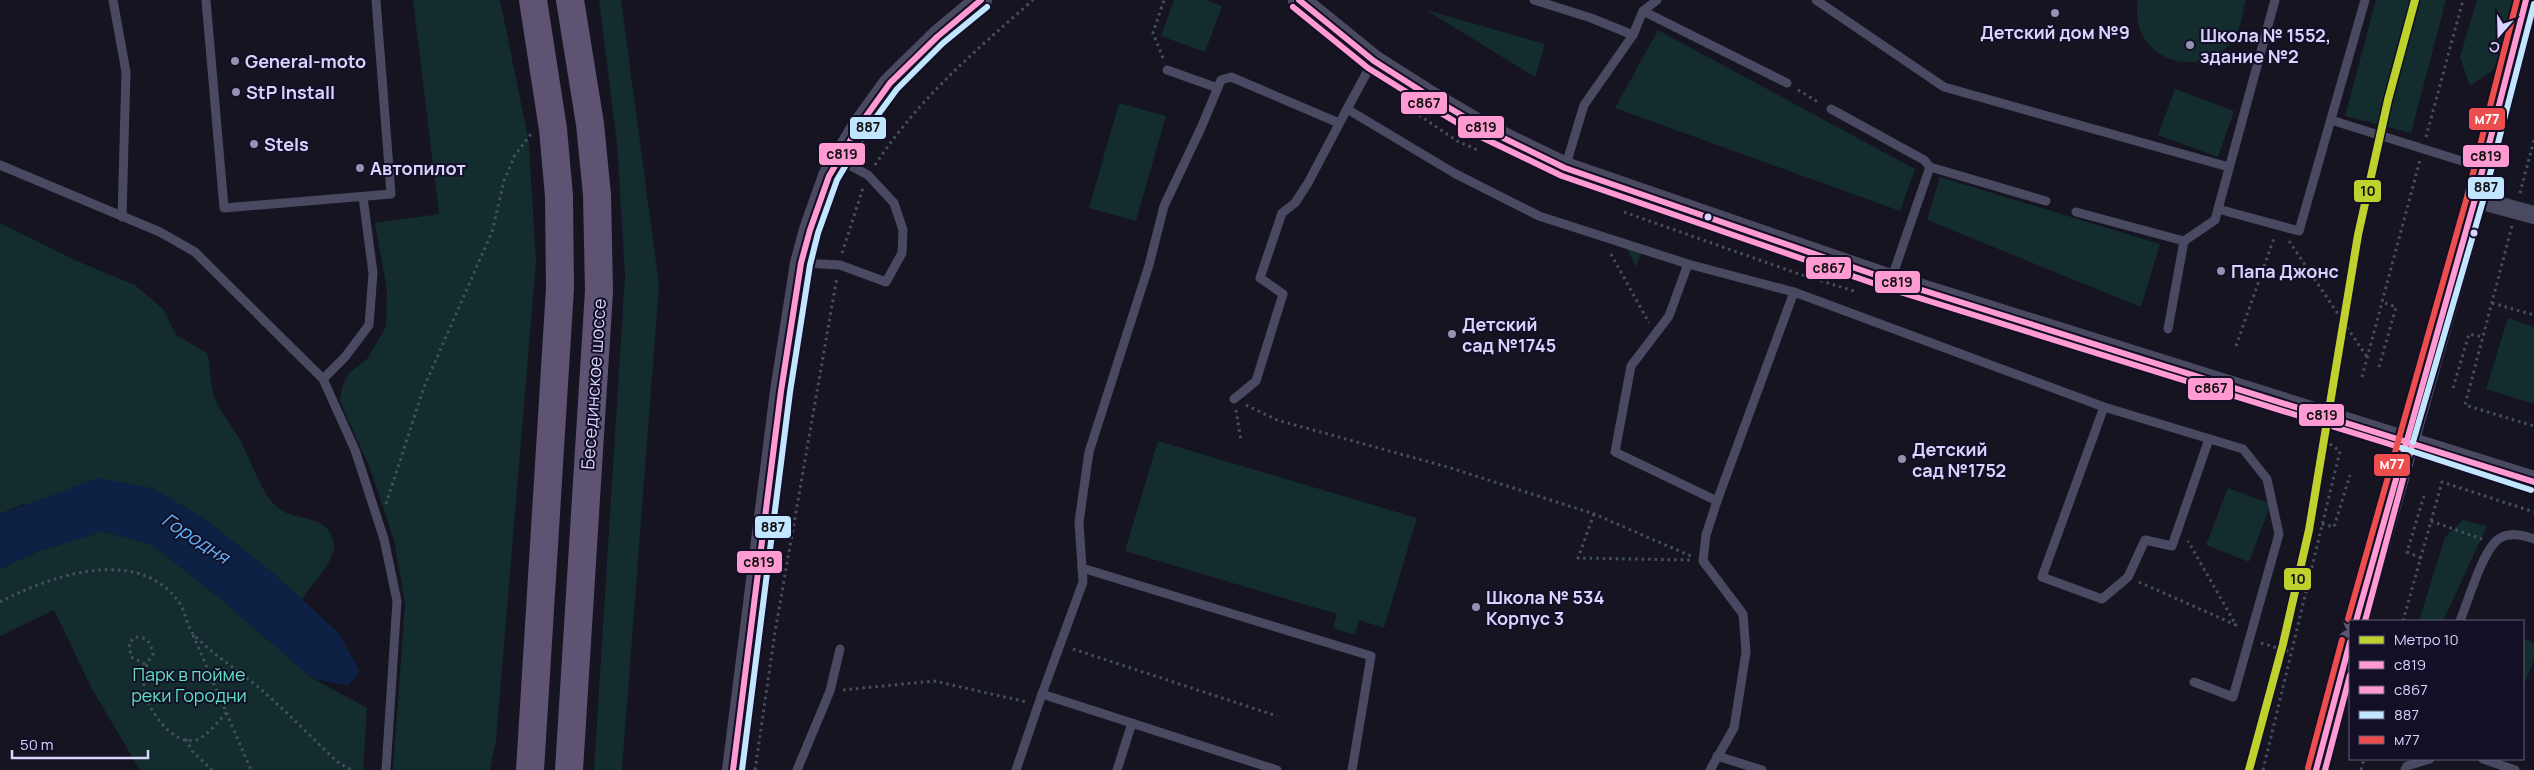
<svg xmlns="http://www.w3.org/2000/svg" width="2534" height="770" font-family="Manrope,sans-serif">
<rect width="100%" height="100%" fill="#161421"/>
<g fill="#132c2d">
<path d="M 413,0 L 500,0 L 529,143 L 536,263 L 496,740 L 490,770 L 393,770 L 405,604 L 394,540 L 371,471 L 340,401 L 342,387 L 349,373 L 368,358 L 386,326 L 387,290 L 375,223 L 439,214 Z"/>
<path d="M 599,0 L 621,0 L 659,285 L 622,770 L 594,770 L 625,275 L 617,143 Z"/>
<path d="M 1174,0 L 1206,0 L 1222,6 L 1205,52 L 1161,36 Z"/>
<path d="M 2138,0 L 2246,0 C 2242,14 2241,32 2231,43 C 2195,84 2127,55 2138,0 Z"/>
<path d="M 2376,0 L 2446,0 L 2411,133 L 2345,116 Z"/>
<path d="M 2477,0 L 2515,0 L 2495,69 L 2470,86 L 2460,57 Z"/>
<path d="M 1426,10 L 1545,44 L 1535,77 Z"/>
<path d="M 1658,30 L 1915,169 L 1900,211 L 1615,108 Z"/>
<path d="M 2175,89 L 2234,111 L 2218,157 L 2158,135 Z"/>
<path d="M 1119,103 L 1166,116 L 1136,221 L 1089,208 Z"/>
<path d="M 1940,177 L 2160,244 L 2141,307 L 1927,220 Z"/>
<path d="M 0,223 L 77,261 L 135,285 L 163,309 L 176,335 L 207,353 C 212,369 209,387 216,401 C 223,415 233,427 240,440 C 250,458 261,493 277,507 C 295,523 329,512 334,544 C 336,561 310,585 302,600 L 266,567 L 23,504 L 0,514 Z"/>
<path d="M 1621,237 L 1644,246 L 1636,267 Z"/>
<path d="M 2508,318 L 2534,327 L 2534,404 L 2486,389 Z"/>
<path d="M 1158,441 L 1417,518 L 1384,628 L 1359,620 L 1355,635 L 1333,628 L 1337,614 L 1125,551 Z"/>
<path d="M 2228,488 L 2271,504 L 2249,562 L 2206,545 Z"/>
<path d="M 2463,520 L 2487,526 L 2443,621 L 2419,621 L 2445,537 Z"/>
<path d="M 103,531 L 152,545 L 221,599 L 312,678 L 367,708 L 363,770 L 140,770 L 92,689 L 54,610 L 0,636 L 0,569 L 37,552 Z"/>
<path d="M 2523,638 L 2534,643 L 2534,660 L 2523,687 Z"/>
</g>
<path fill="#0d2144" d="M 98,478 L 152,488 L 201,516 L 266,567 L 339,633 L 360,672 L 348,686 L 312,678 L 221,599 L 152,545 L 103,531 L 37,552 L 0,569 L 0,514 Z"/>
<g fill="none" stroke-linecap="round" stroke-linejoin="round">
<g stroke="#44505f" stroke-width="3" stroke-dasharray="2.5 4" stroke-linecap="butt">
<path d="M 1163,58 L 1153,33 L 1164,0"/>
<path d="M 1798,90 L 1820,103"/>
<path d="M 1419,115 L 1457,141 L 1480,151"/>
<path d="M 2426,137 L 2463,0"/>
<path d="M 875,165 C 920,97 973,53 1033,0"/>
<path d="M 2520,193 L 2534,140"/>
<path d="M 1624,212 L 1799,274 L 1854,291"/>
<path d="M 2512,226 L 2465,405 L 2534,426"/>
<path d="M 2289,241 L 2367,357"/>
<path d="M 842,253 L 863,188"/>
<path d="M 1611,254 L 1649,323"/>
<path d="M 2492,303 L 2534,315"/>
<path d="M 2236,346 L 2274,238"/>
<path d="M 2379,367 L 2396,307 L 2382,302"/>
<path d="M 2362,377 L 2420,160"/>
<path d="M 2453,388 L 2469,334 L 2483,337"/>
<path d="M 1246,405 L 1277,420 L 1451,468 L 1594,514 L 1691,556"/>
<path d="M 1236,410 L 1241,441"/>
<path d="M 386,504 L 424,387 L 492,232 L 504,181 L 515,155 L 531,134"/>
<path d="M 1594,514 L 1578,558 L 1690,560"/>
<path d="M 2431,521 L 2482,539"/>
<path d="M 2322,524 L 2334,527 L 2350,475"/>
<path d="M 2421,558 L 2407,552 L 2424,496"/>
<path d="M 2139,582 L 2236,625 L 2188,541"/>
<path d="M 0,602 C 50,576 137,545 178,601 C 186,611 186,626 194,635 C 215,657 243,673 265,693 C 291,716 315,741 340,764 L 352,770"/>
<path d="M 2403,621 L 2442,482 L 2534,512"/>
<path d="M 193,635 L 251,770"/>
<path d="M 2261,643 L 2291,652"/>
<path d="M 1073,649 L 1277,716"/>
<path d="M 145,664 L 131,657 L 129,643 L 135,637 C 148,637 150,642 153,654 C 135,679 145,706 165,727 C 172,735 184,743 196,740 C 208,736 219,720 228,711"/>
<path d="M 843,690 L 934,681 L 1027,702"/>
<path d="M 186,739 L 192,751 L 212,770"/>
<path d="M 755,770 L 775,632 L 837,277"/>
<path d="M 2263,770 L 2340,451 L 2318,436"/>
<path d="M 2361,770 L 2364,759"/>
</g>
<g stroke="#4a4962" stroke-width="9">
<path d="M 113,0 L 126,72 L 122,217"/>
<path d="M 206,0 L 224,208 L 391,194 L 376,0"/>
<path d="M 1534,0 L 1591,18 L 1633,35"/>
<path d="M 1816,0 L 1944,87 L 2229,167"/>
<path d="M 1643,11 L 1657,0"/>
<path d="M 1167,70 L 1218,88"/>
<path d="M 1347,109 L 1373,61"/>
<path d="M 1831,109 L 1924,160 L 1930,167"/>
<path d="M 2331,120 L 2481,167"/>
<path d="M 0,165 L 160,232 L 195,252 L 323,379 L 355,450 L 384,539 L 397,601 L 386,770"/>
<path d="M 1565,168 L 1584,105 L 1633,35 L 1643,11 L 1787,83"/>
<path d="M 2218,209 L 2299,231 L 2365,0"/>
<path d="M 2076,212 L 2184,241 L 2168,329"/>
<path d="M 2184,241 L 2215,220 L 2275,0"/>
<path d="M 801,263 L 840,265 L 886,282 L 902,253 L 903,230 L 894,203 L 868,175 L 838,159"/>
<path d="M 1688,264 L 1794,292 L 2104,407 L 2243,449 L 2267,479 L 2279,534 L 2233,697 L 2194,682"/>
<path d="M 1891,280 L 1930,167 L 2046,201"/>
<path d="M 323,379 L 345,357 L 369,325 L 373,273 L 363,197"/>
<path d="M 1234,399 L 1256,381 L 1283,294 L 1260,278 L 1282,213 L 1295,203 L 1308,183 L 1347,109 L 1454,173 L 1539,216 L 1688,264 L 1669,316 L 1631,366 L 1615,452 L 1717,501 L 1706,535 L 1703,561 L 1743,614 L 1746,652 L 1734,728 L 1710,770"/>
<path d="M 2104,407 L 2042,577 L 2102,599 L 2128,577 L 2145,540 L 2172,546 L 2209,439"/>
<path d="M 1717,501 L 1794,292"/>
<path d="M 1082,568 L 1371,656 L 1352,770"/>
<path d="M 2460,621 C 2468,602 2483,548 2500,538 C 2511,532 2523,535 2534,539"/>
<path d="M 1717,756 L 1762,770"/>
<path d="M 2483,759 L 2515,770"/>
<path d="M 797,770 L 830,691 L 840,649"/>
<path d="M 1016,770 L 1042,694"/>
<path d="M 1117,770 L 1132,723"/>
<path d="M 1277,770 L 1042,694 L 1083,582 L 1079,522 L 1089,452 L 1149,265 L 1164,206 L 1201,128 L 1221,80 L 1231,77 L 1339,123"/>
<path d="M 2405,770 L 2407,766 L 2430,759"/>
</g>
<path stroke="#4a4962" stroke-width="18" d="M 2475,199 L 2534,215"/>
<g stroke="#4a4962" stroke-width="22">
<path d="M 1299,0 L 1374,61 L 1429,96 L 1485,129 L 1565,168 L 1890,280 L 2534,482"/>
<path d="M 733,770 L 781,391 L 801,263 L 810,230 L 829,176 L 859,126 L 890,83 L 937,37 L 981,0"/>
</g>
<g stroke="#575674" stroke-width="25">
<path d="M 2356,621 L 2475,199 L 2526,0"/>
<path d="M 2316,770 L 2350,642"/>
</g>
<g stroke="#5e5373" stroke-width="28">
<path d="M 530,770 L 560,288 L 559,196 L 553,129 L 533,0"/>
<path d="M 569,770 L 599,291 L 597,195 L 590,124 L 570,0"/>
</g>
<defs>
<g id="bus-1">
<path d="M 1299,0 L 1374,61 L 1429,96 L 1485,129 L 1565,168 L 1890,280 L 2534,482"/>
<path d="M 2356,621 L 2475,199 L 2526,0"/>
<path d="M 733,770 L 781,391 L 801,263 L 810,230 L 829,176 L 859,126 L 890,83 L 937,37 L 981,0"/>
<path d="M 2316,770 L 2350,642"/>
</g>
<g id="bus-2">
<path d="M 1293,7 L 1368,68 L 1424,103 L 1481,137 L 1562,176 L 1887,288 L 2402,448"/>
<path d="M 2365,621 L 2413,442"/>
<path d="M 2325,770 L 2350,675"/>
</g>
<g id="bus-3">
<path d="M 2413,442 L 2483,201 L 2534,4"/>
<path d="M 2402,448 L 2531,490"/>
<path d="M 742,770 L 790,392 L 810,265 L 818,233 L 837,180 L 866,131 L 897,89 L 943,43 L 987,7"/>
</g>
<g id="bus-4">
<path d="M 2348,619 L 2467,197 L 2517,0"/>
<path d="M 2308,768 L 2342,640"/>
</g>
</defs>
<use href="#bus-1" stroke="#130f26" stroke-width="10"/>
<use href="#bus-2" stroke="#130f26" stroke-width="10"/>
<use href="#bus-3" stroke="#130f26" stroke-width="10"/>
<use href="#bus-4" stroke="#130f26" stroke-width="10"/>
<use href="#bus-1" stroke="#ff9ad2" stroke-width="6"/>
<use href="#bus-2" stroke="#ff9ad2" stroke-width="6"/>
<use href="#bus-3" stroke="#c2e6ff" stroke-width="6"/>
<use href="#bus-4" stroke="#ee4d4d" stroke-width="6"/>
<defs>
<path id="metro-1" d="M 2249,770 L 2283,644 L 2309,530 L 2358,235 L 2388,100 L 2415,0"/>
</defs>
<use href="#metro-1" stroke="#130f26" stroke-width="11"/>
<use href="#metro-1" stroke="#bed12c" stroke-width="8"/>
</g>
<g fill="#9591b1" stroke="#130f26" stroke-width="2">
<circle cx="2055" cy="13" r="5"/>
<circle cx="2190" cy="45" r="5"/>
<circle cx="235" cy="61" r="5"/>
<circle cx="236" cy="92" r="5"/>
<circle cx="254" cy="144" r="5"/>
<circle cx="360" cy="168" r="5"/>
<circle cx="2221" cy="271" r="5"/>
<circle cx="1452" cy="334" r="5"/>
<circle cx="1902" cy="459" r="5"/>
<circle cx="1476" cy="607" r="5"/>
</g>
<g fill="#d9d4ff" stroke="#130f26" stroke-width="2">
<circle cx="1708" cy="217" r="4.5"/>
<circle cx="2474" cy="233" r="4.5"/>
</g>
<g text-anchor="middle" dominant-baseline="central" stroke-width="4" stroke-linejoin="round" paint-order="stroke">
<g font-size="18" font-weight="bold" fill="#d9d4ff" stroke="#130f26" text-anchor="start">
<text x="2055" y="32" text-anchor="middle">Детский дом №9</text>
<text x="2200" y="35">Школа № 1552,<tspan x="2200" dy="21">здание №2</tspan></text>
<text x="245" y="61">General-moto</text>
<text x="246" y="92">StP Install</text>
<text x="264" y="144">Stels</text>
<text x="370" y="168">Автопилот</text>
<text x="2231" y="271">Папа Джонс</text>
<text x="1462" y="324">Детский<tspan x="1462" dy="21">сад №1745</tspan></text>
<text x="1912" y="449">Детский<tspan x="1912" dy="21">сад №1752</tspan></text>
<text x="1486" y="597">Школа № 534<tspan x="1486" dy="21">Корпус 3</tspan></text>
</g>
<g font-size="18" fill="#d9d4ff" stroke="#130f26">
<text transform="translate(593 384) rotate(-86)">Бесединское шоссе</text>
</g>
<g font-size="18" fill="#5fe0c0" stroke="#130f26">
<text x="189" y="674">Парк в пойме<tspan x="189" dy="21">реки Городни</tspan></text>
</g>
<g font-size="19" font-style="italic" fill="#62b6ff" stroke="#130f26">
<text transform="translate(196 538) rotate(33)">Городня</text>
</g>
</g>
<g stroke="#130f26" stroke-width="2">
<rect x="1400" y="91" width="48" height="24" rx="5" fill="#ff9ad2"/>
<rect x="2468" y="107" width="38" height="24" rx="5" fill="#ee4d4d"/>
<rect x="1457" y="115" width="48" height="24" rx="5" fill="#ff9ad2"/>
<rect x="849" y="116" width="38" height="24" rx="5" fill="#c2e6ff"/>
<rect x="818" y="142" width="48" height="24" rx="5" fill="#ff9ad2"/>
<rect x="2462" y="144" width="48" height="24" rx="5" fill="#ff9ad2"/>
<rect x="2467" y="176" width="38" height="24" rx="5" fill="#c2e6ff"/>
<rect x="2353" y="179" width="29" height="24" rx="5" fill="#bed12c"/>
<rect x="1805" y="256" width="47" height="24" rx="5" fill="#ff9ad2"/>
<rect x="1874" y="270" width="47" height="24" rx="5" fill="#ff9ad2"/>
<rect x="2187" y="377" width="47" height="24" rx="5" fill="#ff9ad2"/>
<rect x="2298" y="403" width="47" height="24" rx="5" fill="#ff9ad2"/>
<rect x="2373" y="453" width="38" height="24" rx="5" fill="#ee4d4d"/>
<rect x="754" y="515" width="38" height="24" rx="5" fill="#c2e6ff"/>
<rect x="736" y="550" width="47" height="24" rx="5" fill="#ff9ad2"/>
<rect x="2283" y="567" width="29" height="24" rx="5" fill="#bed12c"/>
</g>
<g font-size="14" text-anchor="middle" font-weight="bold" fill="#fff">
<text x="2487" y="124">м77</text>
<text x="2392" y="469">м77</text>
</g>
<g font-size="14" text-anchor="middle" font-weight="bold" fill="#111">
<text x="1424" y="108">с867</text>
<text x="1481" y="132">с819</text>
<text x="868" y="132">887</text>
<text x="842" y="159">с819</text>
<text x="2486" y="161">с819</text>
<text x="2486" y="192">887</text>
<text x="2368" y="196">10</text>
<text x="1829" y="273">с867</text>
<text x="1897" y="287">с819</text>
<text x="2211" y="393">с867</text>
<text x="2322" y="420">с819</text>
<text x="773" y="532">887</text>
<text x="759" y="567">с819</text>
<text x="2298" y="584">10</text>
</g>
<rect x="2349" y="620" width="175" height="140" fill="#130f26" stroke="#625e7d"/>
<rect x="2359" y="636" width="25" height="8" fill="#bed12c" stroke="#625e7d"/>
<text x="2394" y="645" font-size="15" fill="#d9d4ff">Метро 10</text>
<rect x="2359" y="661" width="25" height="8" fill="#ff9ad2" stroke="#625e7d"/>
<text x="2394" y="670" font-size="15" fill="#d9d4ff">с819</text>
<rect x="2359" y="686" width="25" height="8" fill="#ff9ad2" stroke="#625e7d"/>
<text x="2394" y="695" font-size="15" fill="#d9d4ff">с867</text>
<rect x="2359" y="711" width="25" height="8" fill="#c2e6ff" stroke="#625e7d"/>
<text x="2394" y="720" font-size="15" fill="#d9d4ff">887</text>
<rect x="2359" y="736" width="25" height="8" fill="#ee4d4d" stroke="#625e7d"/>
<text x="2394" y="745" font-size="15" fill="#d9d4ff">м77</text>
<g transform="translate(2499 35) rotate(200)" stroke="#130f26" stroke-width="4" paint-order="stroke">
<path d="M0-4L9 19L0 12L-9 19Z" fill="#d9d4ff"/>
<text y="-8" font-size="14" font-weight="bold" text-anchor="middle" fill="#d9d4ff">С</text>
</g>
<path d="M12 750v8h136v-8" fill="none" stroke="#d9d4ff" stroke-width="2.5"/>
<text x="20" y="750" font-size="15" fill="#d9d4ff" stroke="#130f26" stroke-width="4" paint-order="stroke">50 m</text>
</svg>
